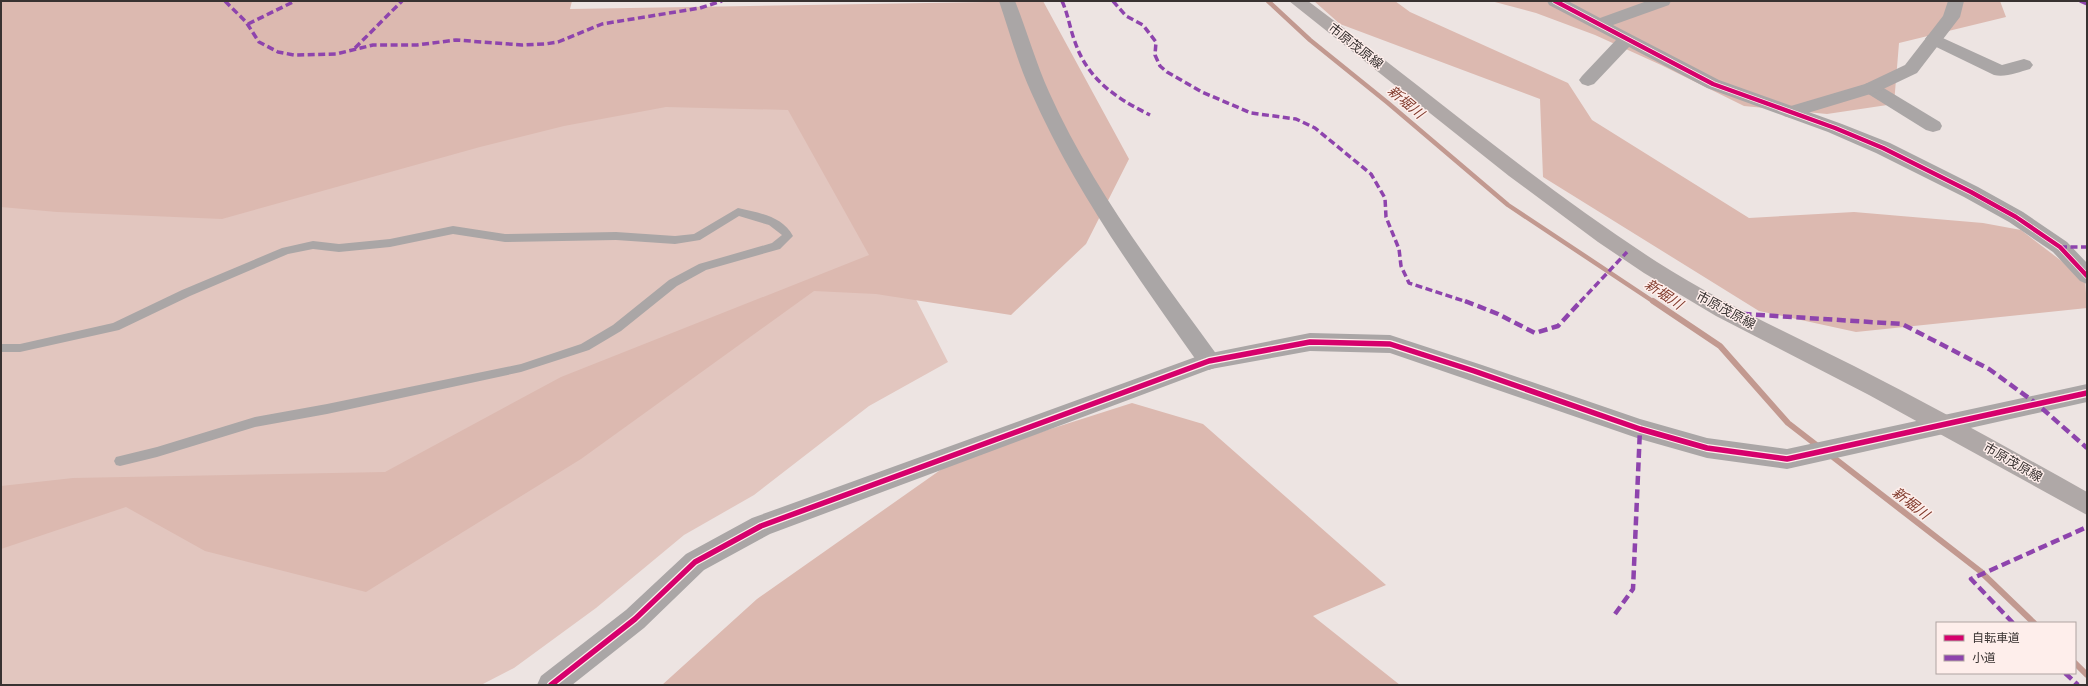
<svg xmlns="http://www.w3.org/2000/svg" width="2088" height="686" font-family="'Libre Baskerville','Noto Sans JP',serif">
<rect width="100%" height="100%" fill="#ede4e2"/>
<path fill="#e2c6bf" d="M 1,1 L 538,76 L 791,55 L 948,362 L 869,406 L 754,495 L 684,535 L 596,608 L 514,668 L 481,685 L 1,685 Z"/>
<g fill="#dcb9b0">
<path d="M 1,1 L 572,1 L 570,9 L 1043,1 L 1129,159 L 1086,244 L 1011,315 L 876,294 L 814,291 L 581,459 L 366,592 L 205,551 L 126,507 L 1,549 L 1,486 L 73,478 L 385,472 L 561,377 L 869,255 L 788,110 L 666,107 L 564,126 L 480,147 L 222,219 L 57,212 L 1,207 Z"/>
<path d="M 1314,1 L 1395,1 L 1410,12 L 1568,83 L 1592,120 L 1749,218 L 1854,212 L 1983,223 L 2021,230 L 2085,279 L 2087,308 L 1856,332 L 1759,311 L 1543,177 L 1540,99 L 1340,24 Z"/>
<path d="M 1491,1 L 2000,1 L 2006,17 L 1899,43 L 1894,104 L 1827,114 L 1744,106 L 1661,65 L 1595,35 L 1536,13 Z"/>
<path d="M 1132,403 L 1203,424 L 1386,585 L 1313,616 L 1400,685 L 662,685 L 757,599 L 956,459 Z"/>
</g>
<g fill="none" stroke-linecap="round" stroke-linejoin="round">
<path stroke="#c29990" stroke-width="4.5" d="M 1268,1 L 1310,40 L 1388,103 L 1508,205 L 1654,302"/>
<g stroke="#c29990" stroke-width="6">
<path d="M 1653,301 L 1720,346 L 1788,423 L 1819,447"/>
<path d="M 1829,454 L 1980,571 L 2034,623"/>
<path d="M 2075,663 L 2087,675"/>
</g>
<path fill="#aaa6a6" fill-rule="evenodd" d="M 738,208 C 759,213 782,216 793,236 L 780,249 L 706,270 L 677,286 L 621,331 L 589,350 L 521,372 L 327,414 L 255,427 L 157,457 L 120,466 L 116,465 L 114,461 L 116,457 L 157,447 L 255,417 L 327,404 L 521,364 L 581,344 L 613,325 L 669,280 L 699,264 L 772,243 L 782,235 L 769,225 L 739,216 L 700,240 L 675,244 L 616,240 L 505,242 L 453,234 L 390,247 L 339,252 L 313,249 L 288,254 L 190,296 L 119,330 L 20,352 L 1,352 L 1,344 L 20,344 L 113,323 L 182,290 L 282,248 L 313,241 L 339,244 L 390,239 L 453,226 L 505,234 L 616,232 L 675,236 L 694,234 Z"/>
<g fill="#aaa6a6" fill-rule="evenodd">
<path d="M 999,1 L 1015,1 C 1027,31 1036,63 1049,92 C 1092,188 1156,271 1217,355 L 1220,361 L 1217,367 L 1209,370 L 1201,367 C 1139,279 1075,192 1031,92 C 1018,63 1009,31 999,1 Z"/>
<path d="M 1547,1 L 1568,1 L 1600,18 L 1647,1 L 1671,1 L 1669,5 L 1613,25 L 1719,80 L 1842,124 L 1890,143 L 1978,187 L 2023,212 L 2067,242 L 2087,263 L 2087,284 L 2080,281 L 2053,252 L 2009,222 L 1964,197 L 1876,153 L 1828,132 L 1707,88 L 1629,47 L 1594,84 L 1588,86 L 1582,84 L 1579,80 L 1582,76 L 1616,40 L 1549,5 Z"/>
<path d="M 1934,34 L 2002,65 L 2024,59 L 2030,61 L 2033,65 L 2030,69 C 2019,72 2005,78 1994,75 L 1928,43 L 1925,39 L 1928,35 Z"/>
<path d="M 1871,82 L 1877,84 L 1940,122 L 1942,126 L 1940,130 L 1933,132 L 1926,130 L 1865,92 L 1862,88 L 1865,84 Z"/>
</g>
<g fill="#aaa6a6" fill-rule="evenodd">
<path d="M 1948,1 L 1964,1 L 1960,17 L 1917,73 L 1877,92 L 1791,118 L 1784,116 L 1782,112 L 1784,108 L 1865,84 L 1905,65 L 1943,16 Z"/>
<path d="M 1310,333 L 1390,335 L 1482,365 L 1640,419 L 1707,438 L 1787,449 L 2087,384 L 2087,402 L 1787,469 L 1707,458 L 1640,439 L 1390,353 L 1310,351 L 1211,369 L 770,534 L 704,570 L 644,628 L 572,685 L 537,685 L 541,676 L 626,610 L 686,554 L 752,518 L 1201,355 Z"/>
</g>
<path fill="#afa8a7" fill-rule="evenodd" d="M 1289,1 L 1308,1 C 1424,88 1535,183 1657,262 C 1720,302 1788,333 1854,366 C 1933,406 2010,449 2087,492 L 2087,515 L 1869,395 L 1716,316 L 1644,273 L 1598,242 L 1509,176 Z"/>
<g stroke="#8e44ad" stroke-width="3.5" stroke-dasharray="7 3.5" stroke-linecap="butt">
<path d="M 225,1 L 246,22 L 259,42 L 278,52 L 294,55 L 336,54 L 373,45 L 417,45 L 456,40 L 522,45 L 545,44 L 558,42 L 602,24 L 700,8 L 722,1"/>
<path d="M 1062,1 C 1068,14 1070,29 1075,42 C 1088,80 1116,98 1150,115"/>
<path d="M 1113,1 L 1126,16 L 1143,25 L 1156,42 L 1155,55 L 1160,66 L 1167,72 L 1202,92 L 1251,113 L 1296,119 L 1315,128 L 1371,174 L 1385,198 L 1386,217 L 1399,249 L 1401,266 L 1409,283 L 1467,302"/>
<path d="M 2080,1 L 2087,4"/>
<path d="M 248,24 L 295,1"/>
<path d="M 355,48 L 402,1"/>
<path d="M 2060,247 L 2087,247"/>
<path d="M 1580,302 L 1627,252"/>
</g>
<g stroke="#8e44ad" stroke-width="4.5" stroke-dasharray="9 4.5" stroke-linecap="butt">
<path d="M 1465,301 L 1498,314 L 1535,333 L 1558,326 L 1581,301"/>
<path d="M 1729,313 L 1902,324 L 1989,369 L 2037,404 L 2087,448"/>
<path d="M 1615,614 L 1633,589 L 1640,429"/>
<path d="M 2013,623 L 1971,579 L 2087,527"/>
<path d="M 2065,673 L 2078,685"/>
</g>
<defs>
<path id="cycleway-far1" d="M 1555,1 L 1713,84 L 1835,128 L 1883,148 L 1971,192 L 2016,217 L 2060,247 L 2087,276"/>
<path id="cycleway" d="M 551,685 L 635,619 L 695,562 L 761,526 L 1209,361 L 1310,342 L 1390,344 L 1474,371 L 1640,429 L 1707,448 L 1787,459 L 2087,393"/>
</defs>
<use href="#cycleway-far1" stroke="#feeeeb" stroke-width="6"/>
<use href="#cycleway" stroke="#feeeeb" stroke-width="8"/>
<use href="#cycleway-far1" stroke="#d6006c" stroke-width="4.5"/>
<use href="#cycleway" stroke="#d6006c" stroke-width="5.5"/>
</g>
<g text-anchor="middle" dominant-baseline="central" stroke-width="3" stroke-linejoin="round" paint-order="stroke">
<g font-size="13" fill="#383231" stroke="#feeeeb">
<text transform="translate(1356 46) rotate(38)">市原茂原線</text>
<text transform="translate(1726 310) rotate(28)">市原茂原線</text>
<text transform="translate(2013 462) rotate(30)">市原茂原線</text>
</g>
<g font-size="14" font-style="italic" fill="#80392b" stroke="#feeeeb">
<text transform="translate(1406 102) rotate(40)">新堀川</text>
<text transform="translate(1664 294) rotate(34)">新堀川</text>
<text transform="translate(1911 503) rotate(38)">新堀川</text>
</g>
</g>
<rect width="2088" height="686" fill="none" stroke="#383231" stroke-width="4"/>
<rect x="1936" y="622" width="140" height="52" fill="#feeeeb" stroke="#afa3a1"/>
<rect x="1944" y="635" width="20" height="6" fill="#d6006c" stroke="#afa3a1"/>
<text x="1972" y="642" font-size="12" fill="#383231">自転車道</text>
<rect x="1944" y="655" width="20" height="6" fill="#8e44ad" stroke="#afa3a1"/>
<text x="1972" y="662" font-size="12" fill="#383231">小道</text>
</svg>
